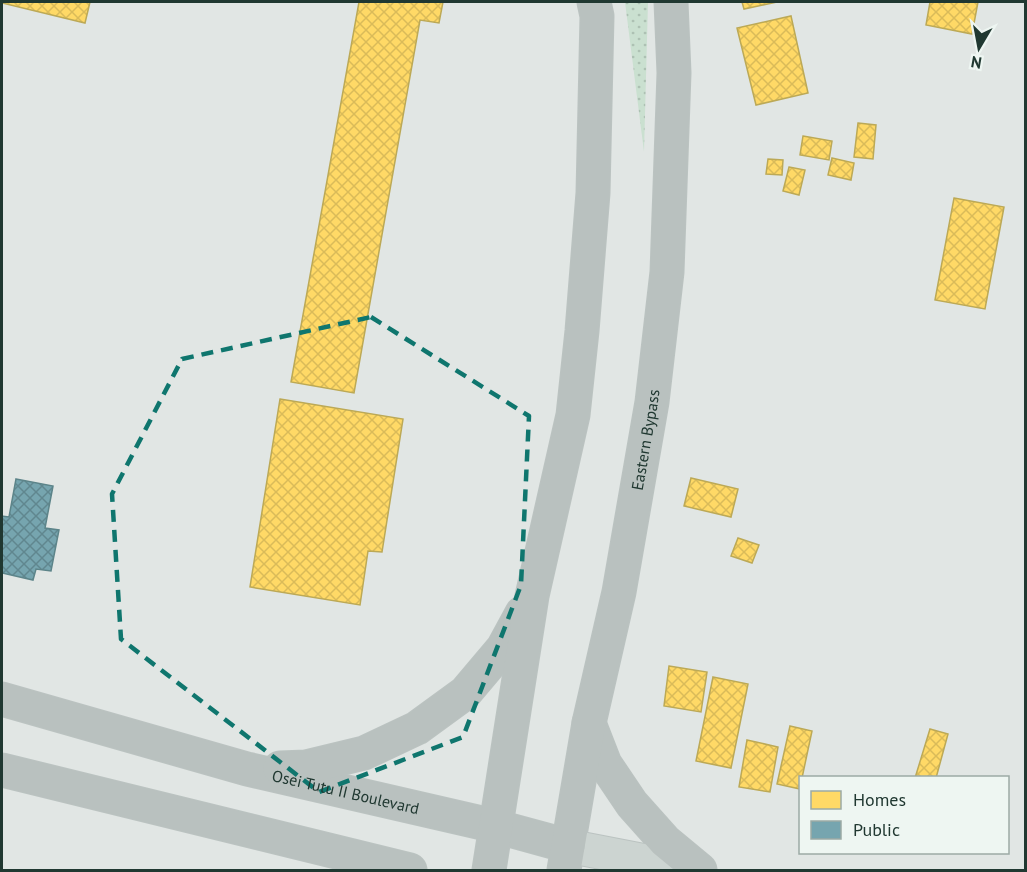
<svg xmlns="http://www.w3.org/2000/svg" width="1027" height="872" font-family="'PT Sans',sans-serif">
<defs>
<pattern id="grass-dots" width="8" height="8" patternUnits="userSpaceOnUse" patternTransform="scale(1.5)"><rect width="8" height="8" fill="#cae0d0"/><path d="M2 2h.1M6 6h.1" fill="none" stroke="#adc1b3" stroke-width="1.8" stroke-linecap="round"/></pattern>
<pattern id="homes-cross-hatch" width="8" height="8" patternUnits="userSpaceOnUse" patternTransform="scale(1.5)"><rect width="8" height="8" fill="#ffd966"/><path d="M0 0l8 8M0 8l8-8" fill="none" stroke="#dabb59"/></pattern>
<pattern id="public-cross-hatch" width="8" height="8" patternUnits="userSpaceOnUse" patternTransform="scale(1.5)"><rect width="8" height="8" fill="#76a5af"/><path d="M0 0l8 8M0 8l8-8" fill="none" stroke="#60878f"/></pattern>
</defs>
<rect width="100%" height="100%" fill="#e1e6e4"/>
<path fill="url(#grass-dots)" d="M 625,2 L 648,2 L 644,152 Z"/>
<g fill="url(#homes-cross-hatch)" stroke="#bca956" stroke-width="1.5">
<path d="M 2,2 L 90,2 L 85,23 L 2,3 Z"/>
<path d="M 359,2 L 443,2 L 439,23 L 420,20 L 354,393 L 291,382 Z"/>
<path d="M 742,2 L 777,2 L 744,9 Z"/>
<path d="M 930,2 L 978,2 L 972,34 L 926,25 Z"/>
<path d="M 791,16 L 808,93 L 756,105 L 737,28 Z"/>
<path d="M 858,123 L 876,125 L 873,159 L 854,157 Z"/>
<path d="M 803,136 L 832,141 L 829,160 L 800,155 Z"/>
<path d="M 832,158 L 854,163 L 851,180 L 828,175 Z"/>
<path d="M 768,159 L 783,160 L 782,175 L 766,174 Z"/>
<path d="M 789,167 L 805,170 L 799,195 L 783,191 Z"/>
<path d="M 954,198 L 1004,207 L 985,309 L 935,300 Z"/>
<path d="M 280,399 L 403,419 L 382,552 L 368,551 L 360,605 L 250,587 Z"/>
<path d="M 691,478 L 738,489 L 731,517 L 684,506 Z"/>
<path d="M 738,538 L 759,545 L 752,563 L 731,556 Z"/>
<path d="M 669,666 L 707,672 L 701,712 L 664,706 Z"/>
<path d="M 713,677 L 748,684 L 731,768 L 696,761 Z"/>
<path d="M 790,726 L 812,731 L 802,778 L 800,778 L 800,789 L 777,784 Z"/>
<path d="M 930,729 L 948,734 L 936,778 L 915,778 Z"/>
<path d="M 747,740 L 778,747 L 770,792 L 739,787 Z"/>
</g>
<path fill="url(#public-cross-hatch)" stroke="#5c8489" stroke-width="1.5" d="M 16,479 L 53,486 L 45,528 L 59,530 L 51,571 L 36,569 L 33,580 L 2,573 L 2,516 L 9,517 Z"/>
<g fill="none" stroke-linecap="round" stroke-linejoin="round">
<defs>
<path id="major" d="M 568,846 L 692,870"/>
<g id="highway">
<path id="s1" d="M 2,699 L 247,769 L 495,826 L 568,846"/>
<path d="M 589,723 L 605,764 L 632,804 L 665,841 L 700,870"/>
<path d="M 280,768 L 306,767 L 364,753 L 417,728 L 465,693 L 503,648 L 522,613"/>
<path d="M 2,770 L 410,870"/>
<path d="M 489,870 L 532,596 L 573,415 L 582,331 L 593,193 L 597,16 L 594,2"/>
<path id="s2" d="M 564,870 L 589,723 L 619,592 L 652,402 L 667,272 L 674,73 L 671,2"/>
</g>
</defs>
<use href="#major" stroke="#bbc3c1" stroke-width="35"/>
<use href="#highway" stroke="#bbc3c1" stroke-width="35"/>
<use href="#major" stroke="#ccd4d1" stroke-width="33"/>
<use href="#highway" stroke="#b9c1bf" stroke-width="33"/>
</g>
<path fill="none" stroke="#0f766e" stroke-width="4.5" stroke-dasharray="12 8" stroke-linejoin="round" d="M 371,317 L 529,416 L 521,585 L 463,737 L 319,792 L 121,639 L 112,494 L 182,359 Z"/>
<g text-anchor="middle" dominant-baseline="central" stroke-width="6" stroke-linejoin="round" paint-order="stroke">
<g font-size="16" fill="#203831" stroke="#eef6f2">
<text stroke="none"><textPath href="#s2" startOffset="438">Eastern Bypass</textPath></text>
<text stroke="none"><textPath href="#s1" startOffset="356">Osei Tutu II Boulevard</textPath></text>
</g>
</g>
<rect width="1027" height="872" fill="none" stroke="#203831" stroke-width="6"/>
<rect x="799" y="776" width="210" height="78" fill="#eef6f2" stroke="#9caaa5" stroke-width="1.5"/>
<rect x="811" y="791" width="30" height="18" fill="#ffd966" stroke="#9caaa5" stroke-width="1.5"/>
<text x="853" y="806" font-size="18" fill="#203831">Homes</text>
<rect x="811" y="821" width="30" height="18" fill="#76a5af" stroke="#9caaa5" stroke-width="1.5"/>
<text x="853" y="836" font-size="18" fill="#203831">Public</text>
<g transform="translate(979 48) rotate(190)" stroke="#eef6f2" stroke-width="4.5" paint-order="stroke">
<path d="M0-4.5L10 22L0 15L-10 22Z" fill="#203831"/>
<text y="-9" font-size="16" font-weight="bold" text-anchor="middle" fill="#203831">N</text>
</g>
</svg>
